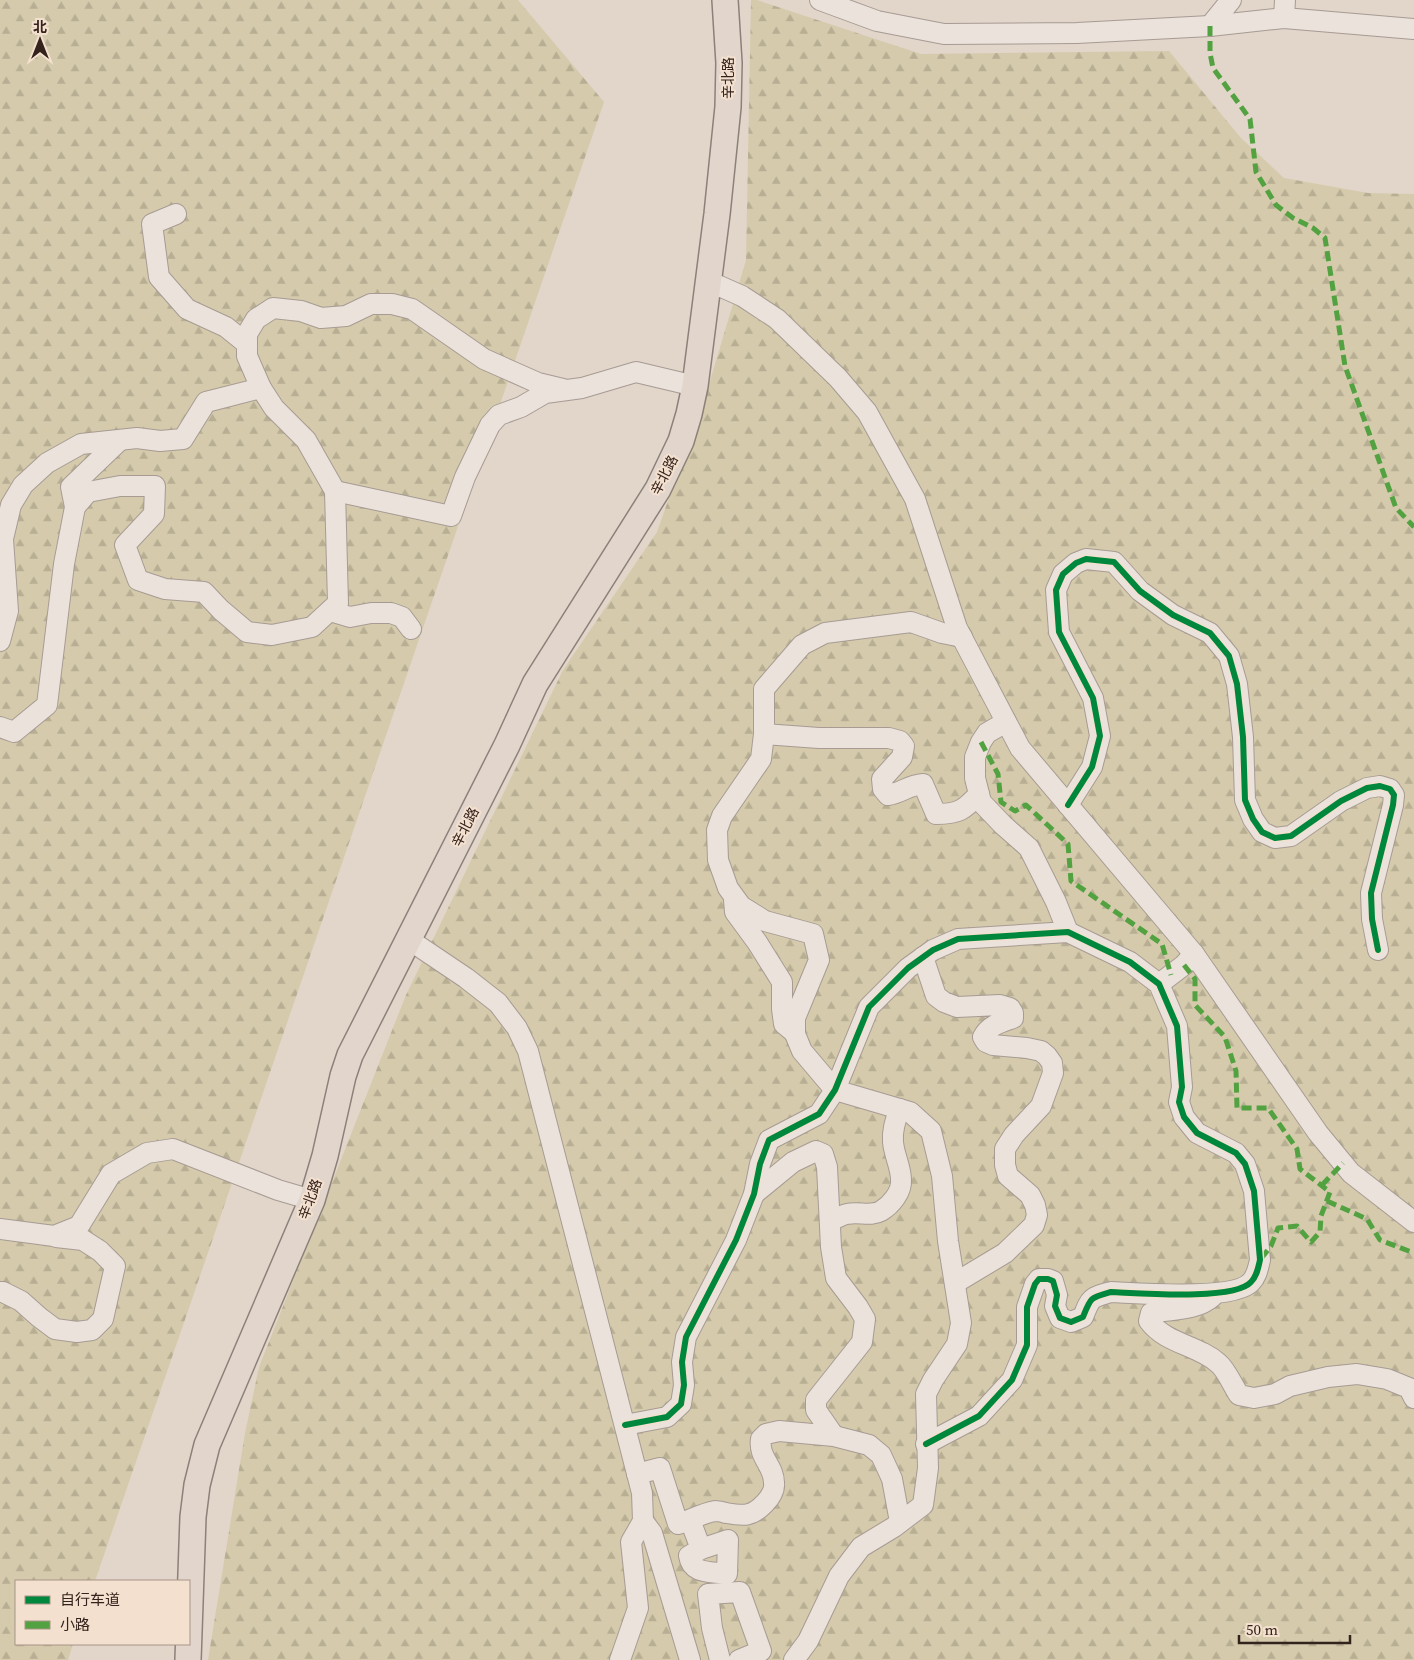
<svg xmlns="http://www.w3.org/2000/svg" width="1414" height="1660" font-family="'Source Serif 4','Noto Sans SC',serif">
<defs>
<pattern id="forest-firs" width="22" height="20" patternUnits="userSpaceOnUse" patternTransform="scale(1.25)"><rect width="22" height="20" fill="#d5cbac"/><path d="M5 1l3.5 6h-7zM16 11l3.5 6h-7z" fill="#b7ae93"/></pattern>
</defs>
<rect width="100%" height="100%" fill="#e2d5ca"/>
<g fill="url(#forest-firs)">
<path d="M 0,0 L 518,0 L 604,102 L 95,1581 L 16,1581 L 16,1644 L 73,1644 L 68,1660 L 0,1660 Z"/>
<path d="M 751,0 L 757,0 L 921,54 L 1169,51 L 1241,138 L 1284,178 L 1368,193 L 1414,194 L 1414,1660 L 208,1660 L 245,1433 L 259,1367 L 406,995 L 563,670 L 657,532 L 710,381 L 746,260 Z"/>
</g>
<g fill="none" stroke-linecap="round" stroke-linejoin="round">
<defs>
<g id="minor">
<path d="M 820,0 L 877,21 L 944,34 L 1077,33 L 1210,26 L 1284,18 L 1414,29"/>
<path d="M 1284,18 L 1285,0"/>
<path d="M 1210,26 L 1231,0"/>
<path d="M 176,214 L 152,224 L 159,277 L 187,309 L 226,327 L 247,344"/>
<path d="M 708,281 L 742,296 L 777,319 L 838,378 L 867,412 L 915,499 L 957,628 L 1020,748 L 1194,954 L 1318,1133 L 1351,1173 L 1414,1222"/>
<path d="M 261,388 L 247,356 L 247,334 L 256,319 L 273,308 L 301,311 L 321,318 L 346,316 L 371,304 L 392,304 L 412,309 L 484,359 L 538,383 L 563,389"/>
<path d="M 335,491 L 451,516 L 465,477 L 490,425 L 499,415 L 521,407 L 545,393 L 582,388 L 636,372 L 695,386"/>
<path d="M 330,611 L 350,617 L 371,613 L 391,613 L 402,617 L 411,629"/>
<path d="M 0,641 L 8,611 L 3,539 L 11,505 L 23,485 L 47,463 L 81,444 L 137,438 L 160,441 L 183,439 L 206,402 L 261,388 L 274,408 L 306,440 L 335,491 L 338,603 L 312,627 L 272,635 L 247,632 L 221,610 L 204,592 L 165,589 L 138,580 L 125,545 L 154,514 L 155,486 L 120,486 L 88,492 L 75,507"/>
<path d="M 1006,722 L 987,733 L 981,742 L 975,757 L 975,778 L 981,802 L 1003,825 L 1029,848 L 1056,902 L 1068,932"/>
<path d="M 0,727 L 14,732 L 47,705 L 64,564 L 75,507 L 71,487 L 120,440"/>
<path d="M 764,734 L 819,738 L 889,738 L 900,741 L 904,746 L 902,757 L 882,779 L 883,789 L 888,795 C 902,793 908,785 923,784 L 936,814 C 959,814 964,810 979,794"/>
<path d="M 1068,805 L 1092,767 L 1100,736 L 1093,698 L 1059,632 L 1056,590 L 1063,574 L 1076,563 L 1086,559 L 1114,562 L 1140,591 L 1173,615 L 1210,633 L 1229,656 L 1237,684 L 1243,737 L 1245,800 L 1253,819 L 1262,832 L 1275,838 L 1291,836 L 1341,801 L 1367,788 L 1380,786 L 1390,789 L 1394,795 L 1393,805 L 1371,893 L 1372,919 L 1378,950"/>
<path d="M 734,900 L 735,912 L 757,942 L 782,982 L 782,1009 L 784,1024 L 795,1033"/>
<path d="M 408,939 L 466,978 L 498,1003 L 517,1028 L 528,1051 L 642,1493 L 643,1521 L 631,1542 L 638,1608 L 620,1660"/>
<path d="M 923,957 L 936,996 L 944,1002 L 957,1007 L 1000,1005 L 1010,1008 L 1013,1013 L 1013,1018 C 1002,1022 989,1025 983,1037 L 986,1042 L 993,1045 L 1027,1048 L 1041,1051 L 1047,1056 L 1052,1063 L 1053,1073 L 1041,1106 L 1014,1135 L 1005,1149 L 1005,1165 L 1008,1176 L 1030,1195 L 1035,1205 L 1037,1215 L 1034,1225 L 1005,1253 L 955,1283"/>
<path d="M 1159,984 L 1184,965 L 1194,954"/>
<path d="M 754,1194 L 793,1162 L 816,1151 L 823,1154 L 827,1167 L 831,1247 L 836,1278 L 858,1307 L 865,1319 L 862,1342 L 816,1400 L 816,1410 L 834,1436"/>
<path d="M 830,1222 C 835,1219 841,1215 847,1214 C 859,1211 870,1217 881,1211 C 891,1205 902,1192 901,1180 C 901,1167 894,1155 893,1142 C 892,1130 895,1120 900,1109"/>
<path d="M 0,1229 L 54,1236 L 79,1226 L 111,1174 L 147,1153 L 173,1149 L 278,1190 L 312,1200"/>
<path d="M 0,1292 L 3,1292 L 21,1301 L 39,1317 L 55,1329 L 77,1332 L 92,1330 L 103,1319 L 115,1266 L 100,1251 L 83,1240 L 56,1237"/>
<path d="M 1212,1297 C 1196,1311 1171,1309 1151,1313 L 1149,1321 C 1166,1344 1198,1345 1218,1363 C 1226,1369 1233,1386 1239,1395 L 1254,1398 L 1275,1394 L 1290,1386 L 1328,1377 L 1357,1374 L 1387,1379 L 1409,1388 L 1414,1398"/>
<path d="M 625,1425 L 667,1417 L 681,1404 L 684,1385 L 682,1362 L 686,1337 L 736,1240 L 754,1194 L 760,1164 L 769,1140 L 819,1114 L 835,1090 L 869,1007 L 908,968 L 933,950 L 958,939 L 1068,932 L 1130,962 L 1159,984 L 1177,1026 L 1182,1087 L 1179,1102 L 1184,1117 L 1197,1133 L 1236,1153 L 1245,1164 L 1254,1191 L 1260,1260 C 1258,1268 1257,1276 1251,1282 C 1234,1301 1138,1293 1111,1292 C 1090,1298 1091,1297 1083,1317 L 1071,1322 L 1060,1318 L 1055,1306 L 1057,1295 L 1053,1281 L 1048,1279 L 1039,1279 L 1035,1284 L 1027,1307 L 1027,1345 L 1012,1380 L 979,1416 L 926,1444"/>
<path d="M 637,1474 L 660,1468 L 678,1524 C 690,1520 703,1513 715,1511 C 719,1511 723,1512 726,1513 C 744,1516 752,1517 765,1503 C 770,1498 775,1490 774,1483 C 774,1465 758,1458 761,1439 L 766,1434 L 779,1431 L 834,1436 L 869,1445 L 881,1455 L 892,1479 L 900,1522"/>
<path d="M 690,1520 L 701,1549 L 728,1540 L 727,1574 C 711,1571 692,1575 689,1556 L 701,1549"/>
<path d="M 643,1521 L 652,1533 L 690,1660"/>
<path d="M 720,1660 L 712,1628 L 708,1594 L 740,1592 L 761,1651 L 739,1660"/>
<path d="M 794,1660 L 808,1641 L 839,1576 L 861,1547 L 894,1527 L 923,1505 L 928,1468 L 926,1394 L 933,1380 L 957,1344 L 961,1323 L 948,1241 L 942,1176 L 931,1131 L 910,1112 L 835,1090 L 802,1051 L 795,1034 L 795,1018 L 819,960 L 813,934 L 765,921 L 741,906 L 728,888 L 718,860 L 717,830 L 722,816 L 761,759 L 764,734 L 764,689 L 802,645 L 825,633 L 911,622 L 942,633 L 962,637"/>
</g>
<path id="major" d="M 188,1660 L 193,1517 L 197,1485 L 207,1445 L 312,1200 L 325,1156 L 343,1076 L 350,1055 L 507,745 L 535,684 L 658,489 L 681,441 L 689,414 L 695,386 L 717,214 L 728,107 L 729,63 L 725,0"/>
</defs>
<use href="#minor" stroke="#a79b93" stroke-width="22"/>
<use href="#major" stroke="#8c817a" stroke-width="28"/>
<use href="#minor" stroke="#eae2db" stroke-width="20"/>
<use href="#major" stroke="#e2d6cc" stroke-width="25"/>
<g stroke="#53a241" stroke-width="5" stroke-dasharray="10 5" stroke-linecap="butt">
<path d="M 1210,26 L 1210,53 L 1213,68 L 1250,119 L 1256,172 L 1276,205 L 1293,218 L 1313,228 L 1325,238 L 1345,366 L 1396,508 L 1414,527"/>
<path d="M 981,742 L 998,774 L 1001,802 L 1015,811 L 1026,805 L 1068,844 L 1071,881 L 1162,944 L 1171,975"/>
<path d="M 1184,965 L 1195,979 L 1195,1005 L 1225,1037 L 1236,1071 L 1237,1108 L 1268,1108 L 1297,1149 L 1300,1169 L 1330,1192 L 1321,1216 L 1320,1232 L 1311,1242 L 1297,1226 L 1278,1228 L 1271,1246 L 1260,1260"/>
<path d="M 1322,1185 L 1343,1163"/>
<path d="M 1327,1201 L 1367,1219 L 1380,1240 L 1414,1253"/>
</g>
<defs>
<g id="cycleway">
<path d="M 1068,805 L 1092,767 L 1100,736 L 1093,698 L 1059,632 L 1056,590 L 1063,574 L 1076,563 L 1086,559 L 1114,562 L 1140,591 L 1173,615 L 1210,633 L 1229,656 L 1237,684 L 1243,737 L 1245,800 L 1253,819 L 1262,832 L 1275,838 L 1291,836 L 1341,801 L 1367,788 L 1380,786 L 1390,789 L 1394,795 L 1393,805 L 1371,893 L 1372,919 L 1378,950"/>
<path d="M 625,1425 L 667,1417 L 681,1404 L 684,1385 L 682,1362 L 686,1337 L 736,1240 L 754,1194 L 760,1164 L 769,1140 L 819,1114 L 835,1090 L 869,1007 L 908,968 L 933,950 L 958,939 L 1068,932 L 1130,962 L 1159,984 L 1177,1026 L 1182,1087 L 1179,1102 L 1184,1117 L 1197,1133 L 1236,1153 L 1245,1164 L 1254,1191 L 1260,1260 C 1258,1268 1257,1276 1251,1282 C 1234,1301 1138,1293 1111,1292 C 1090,1298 1091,1297 1083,1317 L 1071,1322 L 1060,1318 L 1055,1306 L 1057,1295 L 1053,1281 L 1048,1279 L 1039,1279 L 1035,1284 L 1027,1307 L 1027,1345 L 1012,1380 L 979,1416 L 926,1444"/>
</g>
</defs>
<use href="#cycleway" stroke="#f4e0ce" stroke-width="9"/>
<use href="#cycleway" stroke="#00873e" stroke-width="6"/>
</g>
<g text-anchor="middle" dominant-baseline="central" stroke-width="4" stroke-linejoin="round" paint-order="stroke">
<g font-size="14" fill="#34221c" stroke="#f4e0ce">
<text transform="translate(728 78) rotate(-90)">辛北路</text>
<text transform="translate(664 475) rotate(-63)">辛北路</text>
<text transform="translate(465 827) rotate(-63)">辛北路</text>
<text transform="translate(310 1199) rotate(-70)">辛北路</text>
</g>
</g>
<rect x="15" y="1580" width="175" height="65" fill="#f4e0ce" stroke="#a79487"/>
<rect x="25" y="1596" width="25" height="8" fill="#00873e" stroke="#a79487"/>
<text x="60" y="1605" font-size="15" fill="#34221c">自行车道</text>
<rect x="25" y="1621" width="25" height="8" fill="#53a241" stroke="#a79487"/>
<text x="60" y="1630" font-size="15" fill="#34221c">小路</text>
<g transform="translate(40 40)" stroke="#f4e0ce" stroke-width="4" paint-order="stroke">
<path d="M0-4L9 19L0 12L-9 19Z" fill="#34221c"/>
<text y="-8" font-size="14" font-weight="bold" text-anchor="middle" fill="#34221c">北</text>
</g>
<path d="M1239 1635v8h111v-8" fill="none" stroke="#34221c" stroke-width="2.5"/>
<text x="1246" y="1635" font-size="15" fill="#34221c" stroke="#f4e0ce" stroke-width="4" paint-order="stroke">50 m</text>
</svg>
